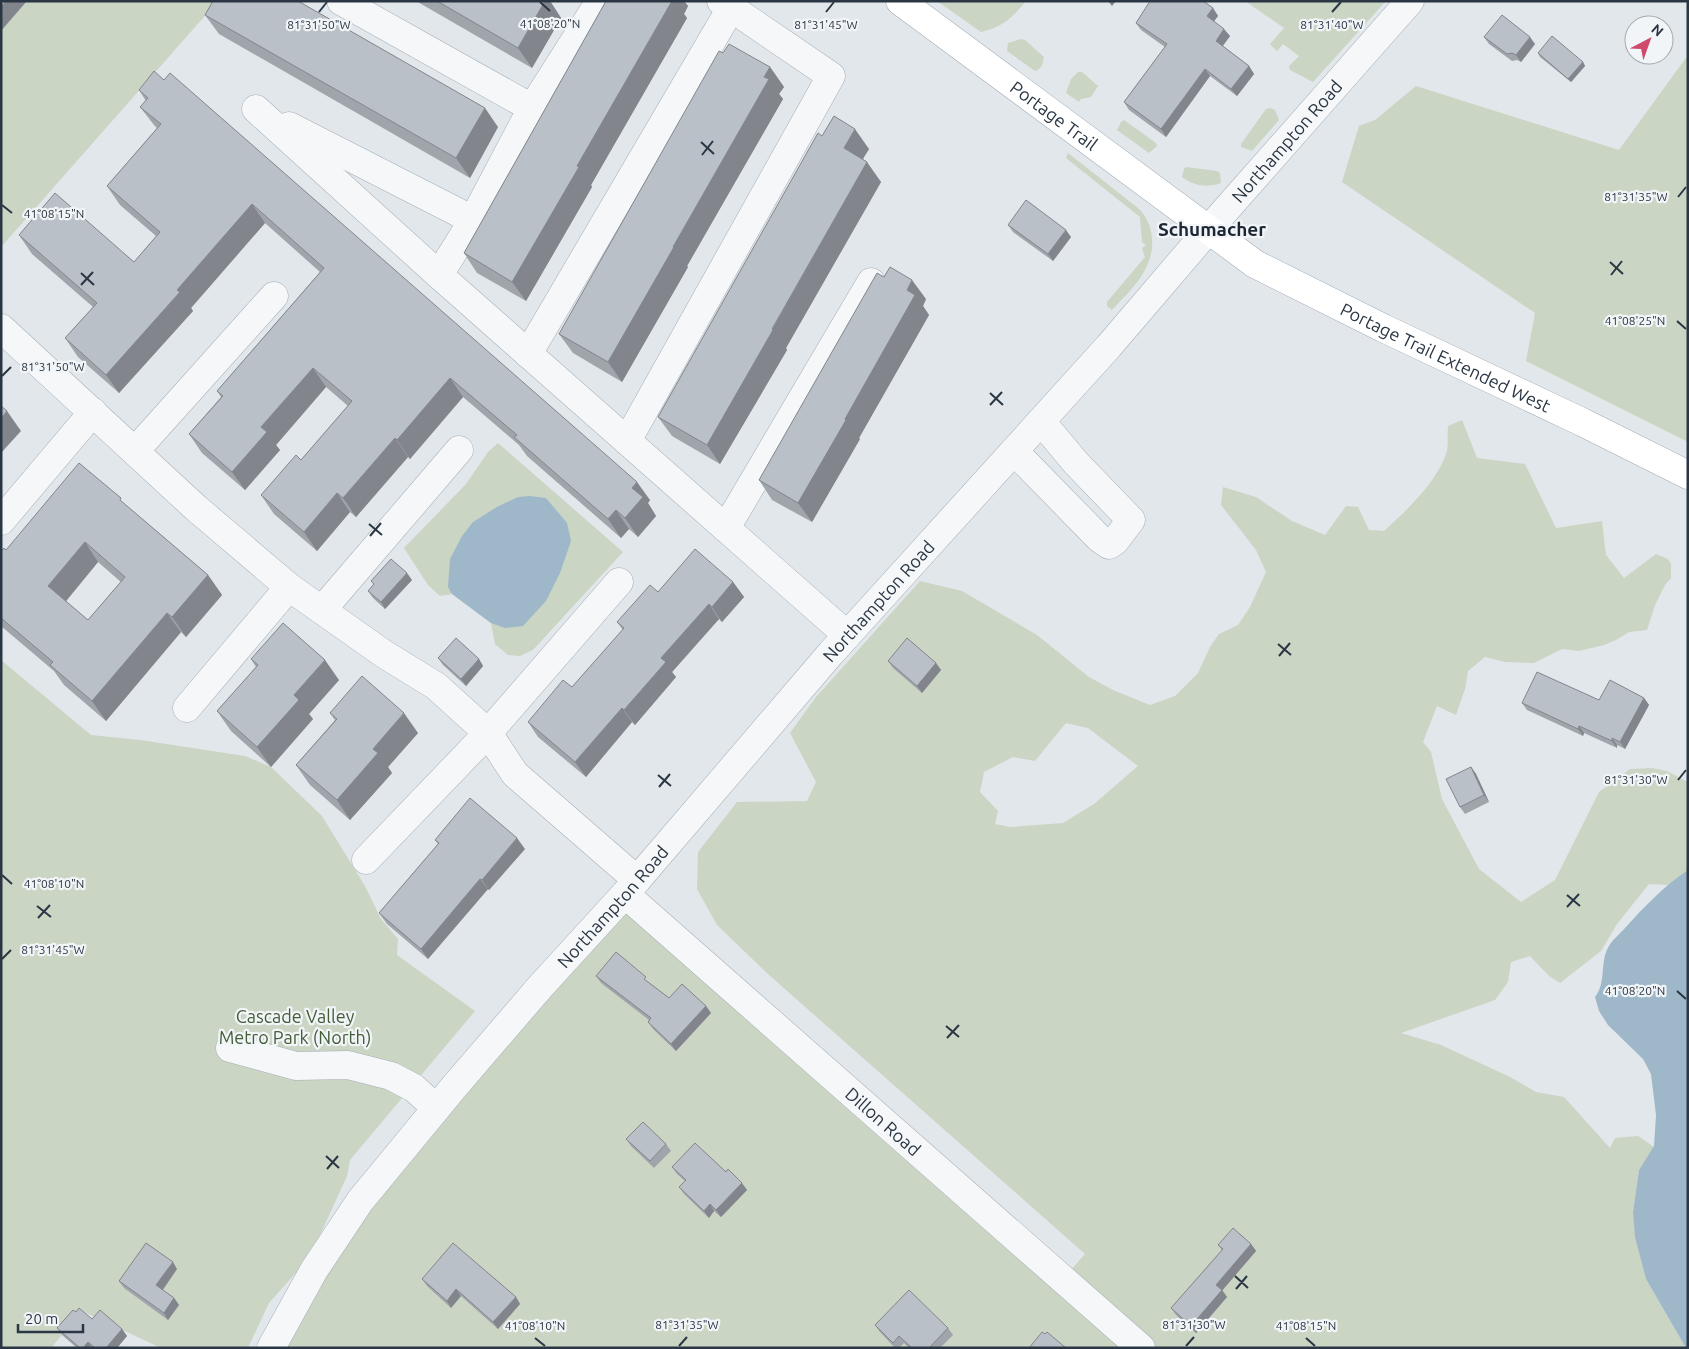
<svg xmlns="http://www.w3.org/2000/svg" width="1689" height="1349" font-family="Ubuntu,sans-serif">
<rect width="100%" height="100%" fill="#e2e7eb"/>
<g fill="#cad5c4" fill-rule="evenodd">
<path d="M 27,1 L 218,1 L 1,247 L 1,31 Z"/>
<path d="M 937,1 L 1026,1 C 1012,18 1003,27 981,32 Z"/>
<path d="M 1245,1 L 1386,1 L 1313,82 L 1290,70 L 1289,66 L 1299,56 L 1283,44 L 1277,51 L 1270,44 L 1284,28 Z"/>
<path d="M 1021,39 L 1025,40 L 1044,57 C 1043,63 1042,69 1035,71 L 1007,51 L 1008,43 Z"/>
<path d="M 1688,55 L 1688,442 L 1526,361 L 1535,313 L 1342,182 L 1359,126 L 1375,120 L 1416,86 L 1619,150 Z"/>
<path d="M 1078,72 L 1082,72 L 1098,86 L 1091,97 L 1081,99 L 1079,102 L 1066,93 L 1071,79 Z"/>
<path d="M 1270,108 L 1275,110 L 1279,120 L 1252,151 L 1241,147 L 1241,144 L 1266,109 Z"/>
<path d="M 1124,120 L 1156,143 L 1157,146 L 1149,153 L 1117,130 L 1121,122 Z"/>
<path d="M 1068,153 L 1138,208 C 1155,224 1156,250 1145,270 C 1137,285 1123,298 1112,310 L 1107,306 L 1107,302 L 1145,257 L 1142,248 L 1146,245 L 1142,242 L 1140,217 L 1066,158 Z"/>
<path d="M 1186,167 L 1217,171 L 1220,173 L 1221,183 C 1207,188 1194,186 1182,177 L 1184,169 Z"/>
<path d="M 1462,420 L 1477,458 L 1525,464 L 1556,528 L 1602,521 L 1606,555 L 1624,578 L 1656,554 L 1668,559 L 1671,564 L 1671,578 L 1665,585 L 1655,605 L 1647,630 L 1629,632 L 1616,640 L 1604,645 L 1579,651 L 1562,649 L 1534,663 L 1505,662 L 1485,657 L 1468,671 L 1465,689 L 1456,715 L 1437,706 L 1423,742 L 1431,752 L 1442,799 L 1479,869 L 1521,902 L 1555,880 L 1599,792 L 1630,769 L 1652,768 L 1667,771 L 1688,782 L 1688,870 L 1668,885 L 1649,884 L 1617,924 L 1601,951 L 1560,983 L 1549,976 L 1530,956 L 1511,962 L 1508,982 L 1495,1000 L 1401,1033 L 1441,1045 L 1510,1077 L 1536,1092 L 1564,1097 L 1610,1148 L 1615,1138 L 1638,1136 L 1654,1147 L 1639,1170 L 1633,1212 L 1646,1279 L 1686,1348 L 271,1348 L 314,1270 L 625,894 L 1063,1279 L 1085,1254 L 769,975 L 717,925 L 697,889 L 698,852 L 737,802 L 807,801 L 816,782 L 790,733 L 816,697 L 920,581 L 962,591 L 1037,635 L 1089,677 L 1113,690 L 1150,705 L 1175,696 L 1198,673 L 1210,647 L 1219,634 L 1238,625 L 1250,607 L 1266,572 L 1256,550 L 1221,505 L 1223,487 L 1256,497 L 1292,521 L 1325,535 L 1346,506 L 1358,507 L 1369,530 L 1384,531 C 1406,511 1436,483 1446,454 C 1449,446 1447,435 1448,426 ZM 1066,723 L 1088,728 L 1138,766 L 1094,804 L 1063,823 L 1010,827 L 995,824 L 998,811 L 980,792 L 984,772 L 1013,757 L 1035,761 Z"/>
<path d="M 498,443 L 623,552 L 533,650 L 520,656 L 508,655 L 495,644 L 491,623 L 452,594 L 440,596 L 428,585 L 404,548 L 466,484 L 488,452 Z"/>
<path d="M 1,660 L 91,735 L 140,740 L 245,756 L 271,767 L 322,816 L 365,886 L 381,919 L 398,939 L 397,955 L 475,1011 L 350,1160 L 347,1176 L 310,1257 L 269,1303 L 248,1348 L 161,1348 L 82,1311 L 51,1348 L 1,1348 Z"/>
</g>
<g fill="#9eb8ca">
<path d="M 530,496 L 546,498 L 567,523 L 571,541 L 560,573 L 546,601 L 523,626 L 505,628 L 491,623 L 452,594 L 448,587 L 450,559 L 462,536 L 473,522 L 497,507 L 518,497 Z"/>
<path d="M 1688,870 L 1688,1348 L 1686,1348 L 1646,1279 L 1635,1237 L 1633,1212 L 1639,1170 L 1654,1146 L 1656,1115 L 1651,1074 L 1643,1059 L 1608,1025 L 1599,1011 L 1595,997 C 1607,982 1599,962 1609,946 C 1613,939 1620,934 1625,928 C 1644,907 1664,886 1688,870 Z"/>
</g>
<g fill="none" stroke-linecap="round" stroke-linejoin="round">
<defs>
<g id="minor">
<path d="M 341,1 L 532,108"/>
<path d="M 256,109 L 439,275 L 847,635"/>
<path d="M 289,126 L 473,220 L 439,275"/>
<path d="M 473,220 L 532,108 L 600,1"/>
<path d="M 1,328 L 196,508 L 289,587 L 384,654 L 436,686 L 488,733 L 515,774 L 637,880"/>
<path d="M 528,354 L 731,8"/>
<path d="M 627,441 L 831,76 L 721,1"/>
<path d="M 135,451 L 274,296"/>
<path d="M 1014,451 L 1099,538 L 1109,545 L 1115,541 L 1131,520 L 1076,463 L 1041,421"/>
<path d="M 1,521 L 93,412"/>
<path d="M 726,528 L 871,282"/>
<path d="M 322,610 L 459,450"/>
<path d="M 187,708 L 289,587"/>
<path d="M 366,860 L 488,733 L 619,582"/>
<path id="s1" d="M 625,894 L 1141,1348"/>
<path d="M 230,1048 L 296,1066 L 348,1065 L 391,1076 L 414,1088 L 436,1108"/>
<path id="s2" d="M 271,1348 L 314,1270 L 360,1201 L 454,1087 L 540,987 L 625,894 L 831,653 L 1109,346 L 1209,229 L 1410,1"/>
</g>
<g id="major">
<path id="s3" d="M 900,1 L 1255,264 L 1383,328 L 1582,422 L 1688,475"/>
</g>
</defs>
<use href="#minor" stroke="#a7aeb5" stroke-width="29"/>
<use href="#major" stroke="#a2acb6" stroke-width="29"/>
<use href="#minor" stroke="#f5f7f9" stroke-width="28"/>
<use href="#major" stroke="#fff" stroke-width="28"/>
</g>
<g fill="#a0a5ac" fill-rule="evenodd">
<path d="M 416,1 L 550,1 L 561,18 L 532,68 Z"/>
<path d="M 606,1 L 684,1 L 688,6 L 684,14 L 687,18 L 591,185 L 592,187 L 526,301 L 477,273 L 464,253 Z"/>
<path d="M 1213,8 L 1218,16 L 1214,21 L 1230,36 L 1223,46 L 1249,66 L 1254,74 L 1237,96 L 1210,76 L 1166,137 L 1129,110 L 1124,102 L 1165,47 L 1141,30 L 1136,23 Z"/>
<path d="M 205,15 L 498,127 L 470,178 L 219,34 Z"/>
<path d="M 1484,37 L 1535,44 L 1521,62 L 1517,60 L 1512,61 L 1489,44 Z"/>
<path d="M 723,53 L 770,67 L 784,87 L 779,94 L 783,99 L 687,266 L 688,267 L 622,382 L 573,353 L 559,334 Z"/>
<path d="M 1538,53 L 1583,62 L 1585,66 L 1571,82 L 1540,57 Z"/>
<path d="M 164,80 L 650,500 L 648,503 L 656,516 L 638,537 L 629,529 L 621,538 L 527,456 L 519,445 L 463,397 L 410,459 L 408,457 L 356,517 L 350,512 L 317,551 L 274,514 L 261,495 L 301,460 L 348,406 L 326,387 L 276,445 L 280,450 L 245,490 L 202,453 L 189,434 L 221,397 L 217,391 L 320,272 L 265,223 L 191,308 L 193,311 L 119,393 L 78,357 L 65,338 L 93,307 L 32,254 L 19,235 L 134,262 L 156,236 L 120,205 L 107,186 L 157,128 L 154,125 L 140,107 L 146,101 L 139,90 Z"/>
<path d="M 822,136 L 869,149 L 863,159 L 881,182 L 786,348 L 787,350 L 720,464 L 672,436 L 658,417 Z"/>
<path d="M 1008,225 L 1071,237 L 1053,261 L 1013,232 Z"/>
<path d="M 926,299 L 923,306 L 929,315 L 859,438 L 860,439 L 812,522 L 772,500 L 759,480 Z"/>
<path d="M 127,506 L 208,575 L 222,595 L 186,637 L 181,632 L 106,721 L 64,685 L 54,671 L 1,626 L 1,552 ZM 98,562 L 121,582 L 88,620 L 66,601 Z"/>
<path d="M 412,580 L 385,609 L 373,598 L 368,591 L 374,585 L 371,581 Z"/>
<path d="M 733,582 L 744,597 L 722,622 L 719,619 L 672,672 L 676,677 L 635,725 L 632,722 L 586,777 L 538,737 L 528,722 L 572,687 L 623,630 L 617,622 L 658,592 Z"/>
<path d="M 438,658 L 479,659 L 483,666 L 466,686 L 443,665 Z"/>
<path d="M 251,659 L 339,680 L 309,714 L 313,719 L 271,767 L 231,731 L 217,711 L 256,667 Z"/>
<path d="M 888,661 L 936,663 L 941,670 L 922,693 L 893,668 Z"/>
<path d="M 1644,698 L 1649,705 L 1625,749 L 1617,745 L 1617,748 L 1584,733 L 1583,736 L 1527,710 L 1522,703 Z"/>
<path d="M 330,713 L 418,733 L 388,767 L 392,773 L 350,820 L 310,785 L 296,765 L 335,720 Z"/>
<path d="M 1471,767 L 1476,774 L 1489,802 L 1465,814 L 1460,807 Z"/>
<path d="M 435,840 L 525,849 L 489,890 L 488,889 L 428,959 L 387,924 L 379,913 L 438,844 Z"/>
<path d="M 596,976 L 651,984 L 669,998 L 706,1006 L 711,1013 L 676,1051 L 653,1029 L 648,1022 L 649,1020 L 601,983 Z"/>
<path d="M 626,1139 L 666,1144 L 671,1151 L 654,1168 L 631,1146 Z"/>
<path d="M 672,1167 L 726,1172 L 747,1190 L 721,1217 L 714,1211 L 709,1218 L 684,1194 L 679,1187 L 685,1181 L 677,1174 Z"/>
<path d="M 1251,1244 L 1256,1251 L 1222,1290 L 1227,1297 L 1196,1333 L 1176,1315 L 1171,1308 L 1222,1250 L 1218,1245 Z"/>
<path d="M 177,1269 L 163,1290 L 174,1298 L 179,1305 L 168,1320 L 124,1288 L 119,1281 Z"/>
<path d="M 422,1279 L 516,1297 L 520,1304 L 498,1329 L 461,1296 L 451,1308 L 427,1286 Z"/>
<path d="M 76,1312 L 92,1319 L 122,1329 L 127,1336 L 117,1348 L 77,1348 L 62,1335 L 57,1328 Z"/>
<path d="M 875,1325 L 948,1328 L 953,1335 L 940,1348 L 909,1348 L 904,1343 L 899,1348 L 895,1348 L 880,1332 Z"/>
</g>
<g fill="#82868c">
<path d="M 6,1 L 27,1 L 1,31 L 1,7 Z"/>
<path d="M 545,1 L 550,1 L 561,18 L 532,68 L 518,48 Z"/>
<path d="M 672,1 L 684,1 L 688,6 L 684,14 L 687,18 L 591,185 L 592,187 L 526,301 L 512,282 L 577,166 Z"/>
<path d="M 1108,1 L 1116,1 L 1112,6 Z"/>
<path d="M 1213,8 L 1218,16 L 1212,24 L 1207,16 Z"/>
<path d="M 1224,29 L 1230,36 L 1221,48 L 1216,41 Z"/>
<path d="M 1530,37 L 1535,44 L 1521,62 L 1516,55 Z"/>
<path d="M 1583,62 L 1585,66 L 1571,82 L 1568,79 Z"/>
<path d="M 1249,66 L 1254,74 L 1237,96 L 1231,89 Z"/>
<path d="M 770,67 L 784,87 L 779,94 L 783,99 L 687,266 L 688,267 L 622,382 L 608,362 Z"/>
<path d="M 1205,69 L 1210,76 L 1166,137 L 1161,129 Z"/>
<path d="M 485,108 L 498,127 L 470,178 L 456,158 Z"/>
<path d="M 855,129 L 869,149 L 857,168 L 844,148 Z"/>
<path d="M 867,162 L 881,182 L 786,348 L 787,350 L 720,464 L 707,445 Z"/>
<path d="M 252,204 L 265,223 L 191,308 L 193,311 L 119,393 L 106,375 L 177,290 Z"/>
<path d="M 1066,230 L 1071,237 L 1053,261 L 1048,254 Z"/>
<path d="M 912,280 L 926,299 L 923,306 L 929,315 L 859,438 L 860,439 L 812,522 L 798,503 L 845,419 Z"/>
<path d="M 313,368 L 326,387 L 276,445 L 280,450 L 245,490 L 232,472 L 261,427 Z"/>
<path d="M 450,378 L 463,397 L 410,459 L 397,440 Z"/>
<path d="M 7,411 L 21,431 L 1,453 L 1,418 Z"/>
<path d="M 395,438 L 408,457 L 356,517 L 343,498 Z"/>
<path d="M 637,482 L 650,500 L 648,503 L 656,516 L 638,537 L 625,518 L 632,488 Z"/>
<path d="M 337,493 L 350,512 L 317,551 L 304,532 Z"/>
<path d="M 616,510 L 629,529 L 621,538 L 608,519 Z"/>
<path d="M 85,542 L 98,562 L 62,606 L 48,586 Z"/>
<path d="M 407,573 L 412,580 L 385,609 L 381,602 Z"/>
<path d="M 208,575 L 222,595 L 186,637 L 172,617 Z"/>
<path d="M 733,582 L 744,597 L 722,622 L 712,607 Z"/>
<path d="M 709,604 L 719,619 L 672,672 L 676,677 L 635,725 L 624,710 L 661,658 Z"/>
<path d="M 167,613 L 181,632 L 106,721 L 92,701 Z"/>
<path d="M 479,659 L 483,666 L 466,686 L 461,679 Z"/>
<path d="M 325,660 L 339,680 L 309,714 L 313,719 L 271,767 L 257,747 L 294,695 Z"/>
<path d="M 936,663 L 941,670 L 922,693 L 917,686 Z"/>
<path d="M 1644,698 L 1649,705 L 1625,749 L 1620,742 Z"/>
<path d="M 622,708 L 632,722 L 586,777 L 575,762 Z"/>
<path d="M 404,713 L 418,733 L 388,767 L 392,773 L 350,820 L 337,800 L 373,749 Z"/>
<path d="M 1579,726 L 1584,733 L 1583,736 L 1578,729 Z"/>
<path d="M 1612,738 L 1617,745 L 1617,748 L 1612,741 Z"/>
<path d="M 1471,767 L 1476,774 L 1489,802 L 1484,795 Z"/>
<path d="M 517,838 L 525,849 L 489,890 L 482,880 Z"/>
<path d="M 480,879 L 488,889 L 428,959 L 421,949 Z"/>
<path d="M 706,1006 L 711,1013 L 676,1051 L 671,1044 Z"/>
<path d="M 742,1183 L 747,1190 L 721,1217 L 716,1210 Z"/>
<path d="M 710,1204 L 714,1211 L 709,1218 L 704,1211 Z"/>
<path d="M 1251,1244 L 1256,1251 L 1221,1292 L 1216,1285 Z"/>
<path d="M 173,1262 L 177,1269 L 161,1292 L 156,1285 Z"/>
<path d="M 456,1289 L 461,1296 L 451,1308 L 447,1301 Z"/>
<path d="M 1222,1290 L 1227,1297 L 1196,1333 L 1191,1326 Z"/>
<path d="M 516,1297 L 520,1304 L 498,1329 L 493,1322 Z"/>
<path d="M 174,1298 L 179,1305 L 168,1320 L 164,1313 Z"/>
<path d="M 122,1329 L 127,1336 L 117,1348 L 106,1348 Z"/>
<path d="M 88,1342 L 92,1348 L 83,1348 Z"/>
</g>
<g fill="#bac0c8" stroke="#82868c" fill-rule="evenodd">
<path d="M 1,1 L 6,1 L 1,7 Z"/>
<path d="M 213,1 L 298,1 L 485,108 L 456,158 L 205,15 Z"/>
<path d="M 437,1 L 545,1 L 518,48 Z"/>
<path d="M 606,1 L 672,1 L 577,166 L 579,167 L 512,282 L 464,253 Z"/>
<path d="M 1150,1 L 1203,1 L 1213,8 L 1207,16 L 1224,29 L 1216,41 L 1249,66 L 1231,89 L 1205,69 L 1161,129 L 1124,102 L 1167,44 L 1136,23 Z"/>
<path d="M 1502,15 L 1530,37 L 1516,55 L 1512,53 L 1507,54 L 1484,37 Z"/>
<path d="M 1552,36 L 1583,62 L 1568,79 L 1538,53 Z"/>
<path d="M 729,44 L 770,67 L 764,77 L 769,79 L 673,247 L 674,247 L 608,362 L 559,334 L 719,51 L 723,53 Z"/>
<path d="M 154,71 L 164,80 L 170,73 L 637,482 L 632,488 L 643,497 L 625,518 L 616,510 L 608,519 L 514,437 L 517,435 L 450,378 L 397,440 L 395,438 L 343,498 L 337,493 L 304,532 L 261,495 L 296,455 L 301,460 L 352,401 L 313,368 L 261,427 L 267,432 L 232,472 L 189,434 L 223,396 L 217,391 L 324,268 L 252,204 L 177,290 L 180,292 L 106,375 L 65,338 L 97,303 L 19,235 L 55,193 L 134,262 L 160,232 L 107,186 L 161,124 L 140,107 L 148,98 L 139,90 Z"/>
<path d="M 834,116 L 855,129 L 844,148 L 867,162 L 772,329 L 773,330 L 707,445 L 658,417 L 818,133 L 822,136 Z"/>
<path d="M 1026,200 L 1066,230 L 1048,254 L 1008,225 Z"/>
<path d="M 890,267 L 912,280 L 907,290 L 915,295 L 845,419 L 846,420 L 798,503 L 759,480 L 877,273 L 884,277 Z"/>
<path d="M 1,406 L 7,411 L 1,418 Z"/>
<path d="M 79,463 L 121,498 L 120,500 L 208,575 L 172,617 L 167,613 L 92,701 L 50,665 L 53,662 L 1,618 L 1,552 L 4,548 L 6,550 ZM 85,542 L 125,577 L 88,620 L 48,586 Z"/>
<path d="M 695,549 L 733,582 L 712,607 L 709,604 L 661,658 L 666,662 L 624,710 L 622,708 L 575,762 L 528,722 L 563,680 L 572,687 L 624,628 L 617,622 L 650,585 L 658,592 Z"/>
<path d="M 391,559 L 407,573 L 381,602 L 368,591 L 374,584 L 371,581 Z"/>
<path d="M 283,623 L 325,660 L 294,695 L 299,700 L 257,747 L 217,711 L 258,665 L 251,659 Z"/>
<path d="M 456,638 L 479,659 L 461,679 L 438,658 Z"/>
<path d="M 907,638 L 936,663 L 917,686 L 888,661 Z"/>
<path d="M 1537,672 L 1599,700 L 1610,680 L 1644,698 L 1620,742 L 1612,738 L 1612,741 L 1579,726 L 1578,729 L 1522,703 Z"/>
<path d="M 362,676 L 404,713 L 373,749 L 378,753 L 337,800 L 296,765 L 337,719 L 330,713 Z"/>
<path d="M 1471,767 L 1484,795 L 1460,807 L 1446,779 Z"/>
<path d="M 470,798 L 517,838 L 482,880 L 480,879 L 421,949 L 379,913 L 439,843 L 435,840 Z"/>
<path d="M 616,952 L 646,977 L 644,979 L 669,998 L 682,984 L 706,1006 L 671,1044 L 648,1022 L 651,1018 L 596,976 Z"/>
<path d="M 643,1122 L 666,1144 L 650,1161 L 626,1139 Z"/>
<path d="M 695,1143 L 726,1172 L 728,1169 L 742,1183 L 716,1210 L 710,1204 L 704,1211 L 679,1187 L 686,1180 L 672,1167 Z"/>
<path d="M 1233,1228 L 1251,1244 L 1216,1285 L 1222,1290 L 1191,1326 L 1171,1308 L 1223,1249 L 1218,1245 Z"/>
<path d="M 146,1243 L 173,1262 L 156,1285 L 174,1298 L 164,1313 L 119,1281 Z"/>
<path d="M 453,1243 L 516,1297 L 493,1322 L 456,1289 L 447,1301 L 422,1279 Z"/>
<path d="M 909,1290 L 948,1328 L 929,1348 L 912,1348 L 899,1336 L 893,1343 L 875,1325 Z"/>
<path d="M 79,1308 L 92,1319 L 100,1310 L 122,1329 L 106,1348 L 95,1348 L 88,1342 L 83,1348 L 80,1348 L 57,1328 L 73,1310 L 76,1312 Z"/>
<path d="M 1042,1332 L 1045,1334 L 1047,1332 L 1066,1348 L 1029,1348 Z"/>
</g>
<path fill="none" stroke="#2a3643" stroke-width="2" d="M 540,2 L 550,11M 319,12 L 327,2M 826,12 L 834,2M 1332,12 L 1341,2M 701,142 L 714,154M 702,155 L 713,141M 1678,197 L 1686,187M 2,205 L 12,213M 1610,262 L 1623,274M 81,273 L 94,285M 1611,275 L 1622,261M 81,285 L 93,272M 1677,321 L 1686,329M 2,376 L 11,367M 990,393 L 1003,405M 990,405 L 1002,392M 369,524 L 382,535M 370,536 L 381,523M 1278,644 L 1291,655M 1279,656 L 1290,643M 658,775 L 671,786M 1678,780 L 1686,770M 659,787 L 670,774M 2,875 L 12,884M 1567,895 L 1580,906M 37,906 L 51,917M 1567,907 L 1579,894M 38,918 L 50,905M 2,959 L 11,950M 1677,991 L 1686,999M 946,1026 L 959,1037M 947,1038 L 959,1025M 326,1156 L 339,1168M 327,1169 L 338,1156M 1235,1276 L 1248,1288M 1236,1289 L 1247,1276M 535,1338 L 545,1346M 1306,1338 L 1315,1346M 679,1346 L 687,1337M 1186,1346 L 1194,1337"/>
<g text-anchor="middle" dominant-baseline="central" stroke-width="4.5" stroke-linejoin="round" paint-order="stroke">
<g font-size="18" fill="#2a3643" stroke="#f2f5f8">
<text stroke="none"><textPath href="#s3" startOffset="192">Portage Trail</textPath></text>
<text stroke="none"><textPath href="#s2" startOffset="1580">Northampton Road</textPath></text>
<text stroke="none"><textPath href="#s3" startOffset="654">Portage Trail Extended West</textPath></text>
<text stroke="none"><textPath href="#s2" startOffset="965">Northampton Road</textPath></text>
<text stroke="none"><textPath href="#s2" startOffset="560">Northampton Road</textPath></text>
<text stroke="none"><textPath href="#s1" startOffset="344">Dillon Road</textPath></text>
</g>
<g font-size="18" fill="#435e38" stroke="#f2f5f8">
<text x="295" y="1016">Cascade Valley<tspan x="295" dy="21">Metro Park (North)</tspan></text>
</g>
<g font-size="19" font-weight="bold" fill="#1c2734" stroke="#f2f5f8">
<text x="1212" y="229">Schumacher</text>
</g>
</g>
<g font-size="12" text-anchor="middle" fill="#2a3643" stroke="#f2f5f8" stroke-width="4.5" stroke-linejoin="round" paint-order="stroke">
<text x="550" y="28">41°08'20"N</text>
<text x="319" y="29">81°31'50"W</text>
<text x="826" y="29">81°31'45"W</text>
<text x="1332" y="29">81°31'40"W</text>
<text x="1636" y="201">81°31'35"W</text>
<text x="54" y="218">41°08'15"N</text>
<text x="1635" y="325">41°08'25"N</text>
<text x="53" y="371">81°31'50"W</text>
<text x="1636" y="784">81°31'30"W</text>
<text x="54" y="888">41°08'10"N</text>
<text x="53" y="954">81°31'45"W</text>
<text x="1635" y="995">41°08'20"N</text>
<text x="687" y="1329">81°31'35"W</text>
<text x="1194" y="1329">81°31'30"W</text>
<text x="535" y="1330">41°08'10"N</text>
<text x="1306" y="1330">41°08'15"N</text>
</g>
<rect width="1689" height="1349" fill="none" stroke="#2a3643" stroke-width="5"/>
<g transform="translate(1649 40) rotate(41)"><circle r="24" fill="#f2f5f8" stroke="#a2a9b0"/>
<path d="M0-4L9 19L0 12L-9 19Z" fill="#ce496c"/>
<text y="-8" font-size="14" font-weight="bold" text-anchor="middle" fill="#2a3643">N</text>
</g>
<path d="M18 1324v8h65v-8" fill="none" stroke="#2a3643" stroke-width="2.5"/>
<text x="25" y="1324" font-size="15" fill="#2a3643" stroke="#f2f5f8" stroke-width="4" paint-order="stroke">20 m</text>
</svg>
